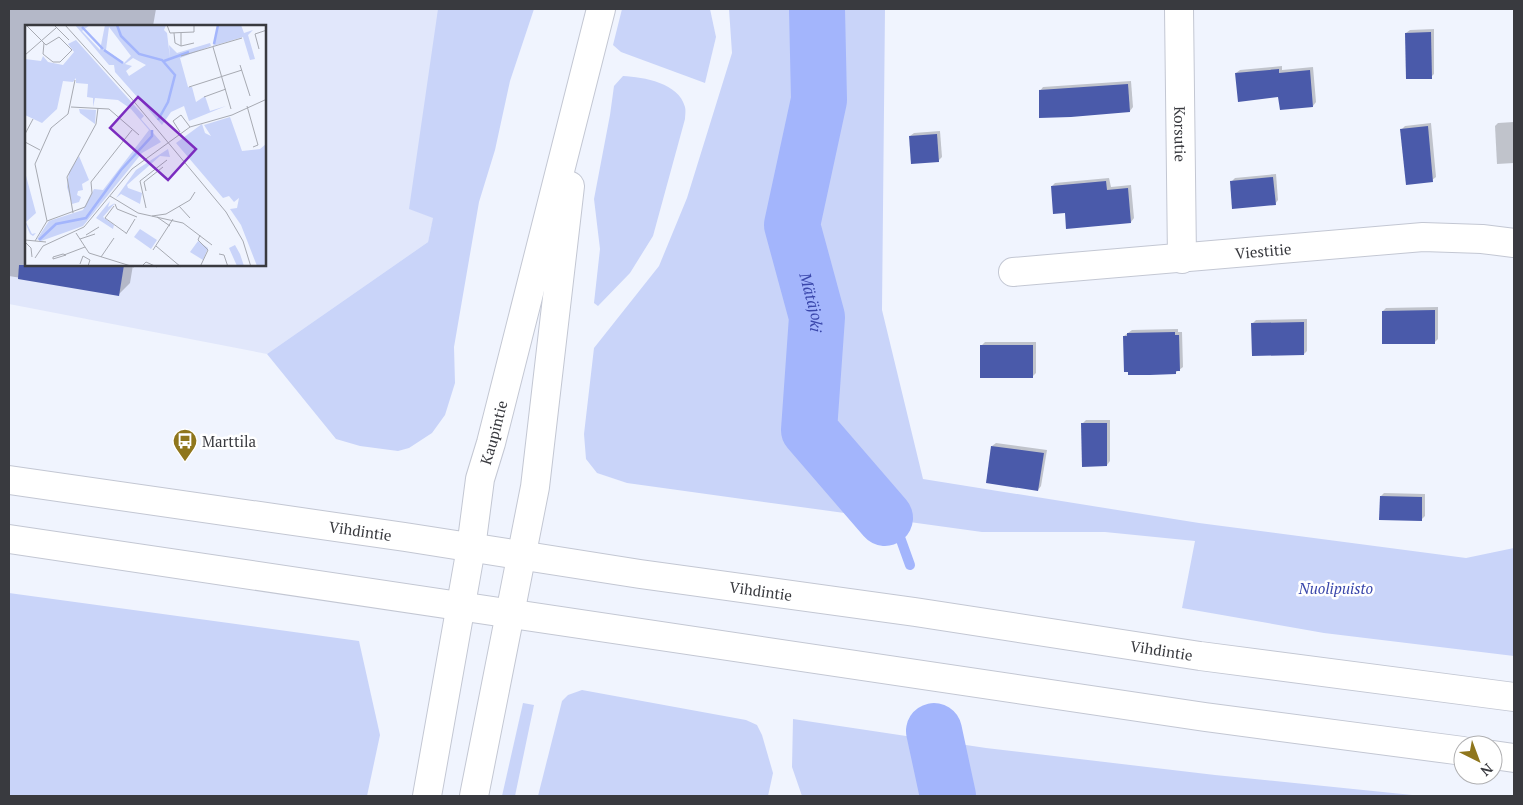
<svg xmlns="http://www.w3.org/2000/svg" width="1523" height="805" font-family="'PT Serif',serif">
<rect width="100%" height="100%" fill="#f0f4fe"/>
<path fill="#e1e7fb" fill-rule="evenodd" d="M 9,9 L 481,9 L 428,242 L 267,354 L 9,304 ZM 26,26 L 265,26 L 265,265 L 26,265 Z"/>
<g fill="#c9d4f9">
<path d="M 438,9 L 534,9 L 510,81 L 495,150 L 479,202 L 454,347 L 455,383 L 445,415 L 432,433 L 409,448 L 398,451 L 360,446 L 336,439 L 267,354 L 428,242 L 433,218 L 409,209 Z"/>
<path d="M 622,9 L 710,9 L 716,37 L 705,83 L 621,52 L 613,45 Z"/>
<path d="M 729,9 L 885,9 L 882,310 L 923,479 L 1199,523 L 1466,558 L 1514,548 L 1514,656 L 1324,633 L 1182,608 L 1195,541 L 1105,532 L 982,532 L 627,483 L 597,473 L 586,459 L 584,434 L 594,348 L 659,266 L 687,198 L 732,53 Z"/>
<path d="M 623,76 C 644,77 679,83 685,107 C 686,111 685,116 685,119 L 653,236 L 630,273 L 598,306 L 594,303 L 600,249 L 594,199 L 610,115 L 614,86 Z"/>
<path d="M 9,593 L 359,641 L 380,735 L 367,796 L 9,796 Z"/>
<path d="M 582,690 L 746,720 L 757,725 L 762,735 L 773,773 L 768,796 L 538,796 L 562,701 L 568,695 Z"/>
<path d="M 523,703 L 534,705 L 515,796 L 502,796 Z"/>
<path d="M 793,719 L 986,748 L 1215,775 L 1422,796 L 802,796 L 792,767 Z"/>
</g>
<g fill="#0003">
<path d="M 9,9 L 156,9 L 153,26 L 26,26 L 26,265 L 133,265 L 130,283 L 119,294 L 9,276 Z"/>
<path d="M 1434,29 L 1434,74 L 1431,77 L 1406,33 L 1410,30 Z"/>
<path d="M 1282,66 L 1282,70 L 1313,67 L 1316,102 L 1313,106 L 1280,96 L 1236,73 L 1240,70 Z"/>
<path d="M 1131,81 L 1133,107 L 1130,111 L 1040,91 L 1043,87 Z"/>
<path d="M 1514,122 L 1514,163 L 1497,164 L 1495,126 L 1498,123 Z"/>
<path d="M 1431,123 L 1436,177 L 1432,180 L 1402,129 L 1405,126 Z"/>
<path d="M 940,131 L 942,157 L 938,161 L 910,136 L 914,133 Z"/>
<path d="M 1276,174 L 1278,200 L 1275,204 L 1231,182 L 1235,178 Z"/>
<path d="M 1109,178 L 1111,187 L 1131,185 L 1134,218 L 1131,222 L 1066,212 L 1052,186 L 1055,183 Z"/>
<path d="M 1438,307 L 1438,339 L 1435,342 L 1383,311 L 1386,308 Z"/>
<path d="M 1307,319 L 1307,351 L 1304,354 L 1252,324 L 1256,320 Z"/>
<path d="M 1178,329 L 1178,332 L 1182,332 L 1183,367 L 1175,373 L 1124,336 L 1132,330 Z"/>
<path d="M 985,342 L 1036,342 L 1036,373 L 1033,376 L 981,346 Z"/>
<path d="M 1086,420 L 1110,420 L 1110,461 L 1107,465 L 1083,423 Z"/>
<path d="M 996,443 L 1047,450 L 1041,486 L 1038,490 L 992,446 Z"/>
<path d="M 1384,493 L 1425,494 L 1425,516 L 1421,520 L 1381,496 Z"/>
</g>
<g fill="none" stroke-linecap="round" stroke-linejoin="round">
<path stroke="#a3b5fc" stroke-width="10" d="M 885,518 L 901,540 L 910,565"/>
<g stroke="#a3b5fc" stroke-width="56">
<path id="s1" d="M 817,9 L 819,100 L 792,225 L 817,317 L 809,430 L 885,518"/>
<path d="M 934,731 L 948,796"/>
</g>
</g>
<g fill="#4a5aaa">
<path d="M 1431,32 L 1432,79 L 1406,79 L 1405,33 Z"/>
<path d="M 1279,69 L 1279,73 L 1310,70 L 1313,107 L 1280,110 L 1278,97 L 1238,102 L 1235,73 Z"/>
<path d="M 1128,84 L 1130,112 L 1071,117 L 1039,118 L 1039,90 Z"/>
<path d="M 1428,126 L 1433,182 L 1406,185 L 1400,129 Z"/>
<path d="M 937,134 L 939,162 L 911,164 L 909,136 Z"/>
<path d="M 1273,177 L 1276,205 L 1232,209 L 1230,181 Z"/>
<path d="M 1106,181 L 1107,190 L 1128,188 L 1131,223 L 1066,229 L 1065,213 L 1053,214 L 1051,186 Z"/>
<path d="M 19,265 L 124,265 L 119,296 L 18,279 Z"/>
<path d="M 1435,310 L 1435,344 L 1382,344 L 1382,311 Z"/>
<path d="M 1304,322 L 1304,355 L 1252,356 L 1251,323 Z"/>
<path d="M 1175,332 L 1175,335 L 1179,335 L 1180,371 L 1176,371 L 1176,374 L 1150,375 L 1128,375 L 1128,372 L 1124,372 L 1123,336 L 1127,336 L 1127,333 Z"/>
<rect x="980" y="345" width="53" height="33"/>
<path d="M 1081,423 L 1107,423 L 1107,466 L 1082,467 Z"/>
<path d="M 991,446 L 1044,453 L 1038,491 L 986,483 Z"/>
<path d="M 1380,496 L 1422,497 L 1422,521 L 1379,520 Z"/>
</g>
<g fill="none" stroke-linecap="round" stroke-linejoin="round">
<defs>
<g id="minor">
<path id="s2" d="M 1179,9 L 1182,259"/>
<path id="s3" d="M 1013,272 L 1423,237 L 1482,239 L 1514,243"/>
</g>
<g id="major">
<path id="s4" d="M 9,480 L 405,537 L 640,574 L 915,612 L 1200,656 L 1514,697"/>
<path d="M 9,539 L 1205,717 L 1463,751"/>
<path d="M 1493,755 L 1514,758"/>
<path id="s5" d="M 427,796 L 471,548 L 480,479 L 491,443 L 601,9"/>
<path d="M 474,796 L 535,487 L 570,186"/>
</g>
</defs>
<use href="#minor" stroke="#c3c7d3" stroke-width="30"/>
<use href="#major" stroke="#c3c7d3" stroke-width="30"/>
<use href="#minor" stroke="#fff" stroke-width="28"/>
<use href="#major" stroke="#fff" stroke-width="28"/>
</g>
<defs>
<symbol id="bus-pin" viewBox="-11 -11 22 30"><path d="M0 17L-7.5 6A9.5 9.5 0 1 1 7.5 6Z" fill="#8f761c" stroke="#fff"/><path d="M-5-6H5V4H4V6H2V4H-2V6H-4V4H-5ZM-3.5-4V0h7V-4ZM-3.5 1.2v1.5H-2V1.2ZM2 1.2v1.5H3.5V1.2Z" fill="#fff"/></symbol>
</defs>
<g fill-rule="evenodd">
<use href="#bus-pin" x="171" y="427" width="28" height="38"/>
</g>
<g text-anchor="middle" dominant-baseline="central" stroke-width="5" stroke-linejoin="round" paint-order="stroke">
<g font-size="15" fill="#393a3f" stroke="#fff">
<text stroke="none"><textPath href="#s2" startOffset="125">Korsutie</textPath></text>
<text stroke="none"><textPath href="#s3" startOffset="251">Viestitie</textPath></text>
<text stroke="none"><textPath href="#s5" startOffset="370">Kaupintie</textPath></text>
<text stroke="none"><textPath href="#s4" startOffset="355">Vihdintie</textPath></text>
<text stroke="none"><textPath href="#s4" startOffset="760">Vihdintie</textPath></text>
<text stroke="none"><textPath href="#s4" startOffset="1165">Vihdintie</textPath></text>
</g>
<g font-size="15" fill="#393a3f" stroke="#fff" text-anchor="start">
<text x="202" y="441">Marttila</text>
</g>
<g font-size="15" font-style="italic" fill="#3946aa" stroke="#fff">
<text x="1336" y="588">Nuolipuisto</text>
</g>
<g font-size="16" font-style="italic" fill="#3a47ab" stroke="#fff">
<text stroke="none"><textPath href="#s1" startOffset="299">Mätäjoki</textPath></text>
</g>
</g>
<g transform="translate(25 25)">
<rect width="241" height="241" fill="#f0f4fe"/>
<path d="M 50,0 L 65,0 L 57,6 L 75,25 L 80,0 L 141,0 L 139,5 L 142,8 L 145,33 L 144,20 L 152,28 L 185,18 L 186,21 L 155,33 L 163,62 L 167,62 L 171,77 L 180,71 L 185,86 L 201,81 L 164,96 L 159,81 L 146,87 L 137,100 L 90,47 L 89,40 L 84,40 ZM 84,2 L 106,31 L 99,38 L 81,25 ZM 108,33 L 121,40 L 104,51 L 101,46 L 107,41 L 100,39 ZM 193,0 L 216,0 L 219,8 L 228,5 L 223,10 L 230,34 L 225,35 L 218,12 L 188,21 ZM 51,15 L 119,91 L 116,94 L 136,117 L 117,128 L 58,201 L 16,216 L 12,214 L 24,196 L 58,185 L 69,164 L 78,165 L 124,105 L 106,84 L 93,75 L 70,73 L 68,82 L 68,73 L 62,72 L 63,59 L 51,58 L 51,53 L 48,57 L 38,56 L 32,84 L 17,98 L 0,90 L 0,34 L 16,36 L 18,31 L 23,37 L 38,40 L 49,27 L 43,19 ZM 54,84 L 71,85 L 70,99 L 55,88 ZM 205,92 L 217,126 L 235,124 L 241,119 L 241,241 L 232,241 L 216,200 L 205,184 L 212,183 L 214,173 L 209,177 L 204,171 L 198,173 L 151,118 L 177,99 L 180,108 L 186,111 L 179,100 ZM 143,124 L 145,132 L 135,131 L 102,160 L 103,163 L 117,168 L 115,179 L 96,169 L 91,173 L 111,145 ZM 54,131 L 64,155 L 57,159 L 58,165 L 53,166 L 52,170 L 56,172 L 54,177 L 47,179 L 42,162 L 44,147 ZM 0,147 L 11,188 L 1,197 L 7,209 L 11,208 L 8,211 L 5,209 L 0,197 ZM 85,176 L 83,182 L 90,178 L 78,192 L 89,200 L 88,204 L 71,193 ZM 115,204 L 132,215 L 126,224 L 109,212 ZM 173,216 L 183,223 L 178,235 L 165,227 ZM 210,220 L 215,229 L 219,241 L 212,241 L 204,223 Z" fill="#c9d4f9" fill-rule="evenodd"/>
<path fill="none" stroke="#a3b5fc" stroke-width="2.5" d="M 92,0 L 96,11 L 114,29 L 137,35 L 150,50 L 143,77 L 133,95M 57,2 L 78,24M 189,19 L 193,0M 79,25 L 98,38M 139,36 L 164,27M 14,215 L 31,199 L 61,193 L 96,145 L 127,111 L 127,105"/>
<path fill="none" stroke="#a7aab2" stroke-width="1" d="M 1,0 L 21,20 L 34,12 L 47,25 L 35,37 L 28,37 L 18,29 L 19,18M 29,0 L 44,15M 40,0 L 106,73 L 201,187 L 218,216 L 226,242M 142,0 L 145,8 L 169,7 L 169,0M 149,8 L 150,18 L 156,21M 156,8 L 156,21 L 169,18M 188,22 L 206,84M 234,24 L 230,9 L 242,5M 0,30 L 31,3M 156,31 L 217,13M 215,40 L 225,71M 164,62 L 217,45M 179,72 L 201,64M 222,81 L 233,120 L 228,122M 46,82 L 84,84 L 114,110M 155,107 L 148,96 L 156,90 L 165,102M 0,109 L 8,94M 0,117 L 15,125M 121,166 L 119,157 L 138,142M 85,171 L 113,188 L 158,198 L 187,220M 90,179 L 92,184 L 112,192M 89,181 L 80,193 L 101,208M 154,181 L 165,193M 121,183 L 115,156 L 142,135M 48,188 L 42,152 L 71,99 L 73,83M 127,191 L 141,189 L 165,175 L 170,167M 132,192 L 145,201M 22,196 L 10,139 L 26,103 L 43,89 L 50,55M 51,208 L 64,228 L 109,242M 101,209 L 110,194M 61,210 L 74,202M 55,214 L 70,209M 0,215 L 21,217M 10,216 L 22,196 L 60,182 L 67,168 L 66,157 L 107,105M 0,217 L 6,223 L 7,232M 131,221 L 156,242M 128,225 L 148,194M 38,229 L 41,230 L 28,234 L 28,232 ZM 194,229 L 199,230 L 203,242M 39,230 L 60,222M 76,232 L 89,213M 10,233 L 18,221 L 59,202 L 107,144 L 165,102 L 207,90 L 242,74M 55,239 L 58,231 L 65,235 L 63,241M 116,242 L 121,237 L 132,242M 175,242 L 183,225 L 173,215 L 175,210"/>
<path fill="#7b2cbf" fill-opacity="0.15" stroke="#7b2cbf" stroke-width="2.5" d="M 113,72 L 171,124 L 143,155 L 85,103 Z"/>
<rect width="241" height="241" fill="none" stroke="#393a3f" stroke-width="2.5"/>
</g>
<rect width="1523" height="805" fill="none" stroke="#393a3f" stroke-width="20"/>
<g transform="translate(1478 760) rotate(138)"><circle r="24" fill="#ffffff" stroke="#b0b0b2"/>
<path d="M0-4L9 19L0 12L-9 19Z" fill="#8f761c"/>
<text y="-8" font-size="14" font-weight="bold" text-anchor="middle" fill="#393a3f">N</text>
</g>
</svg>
